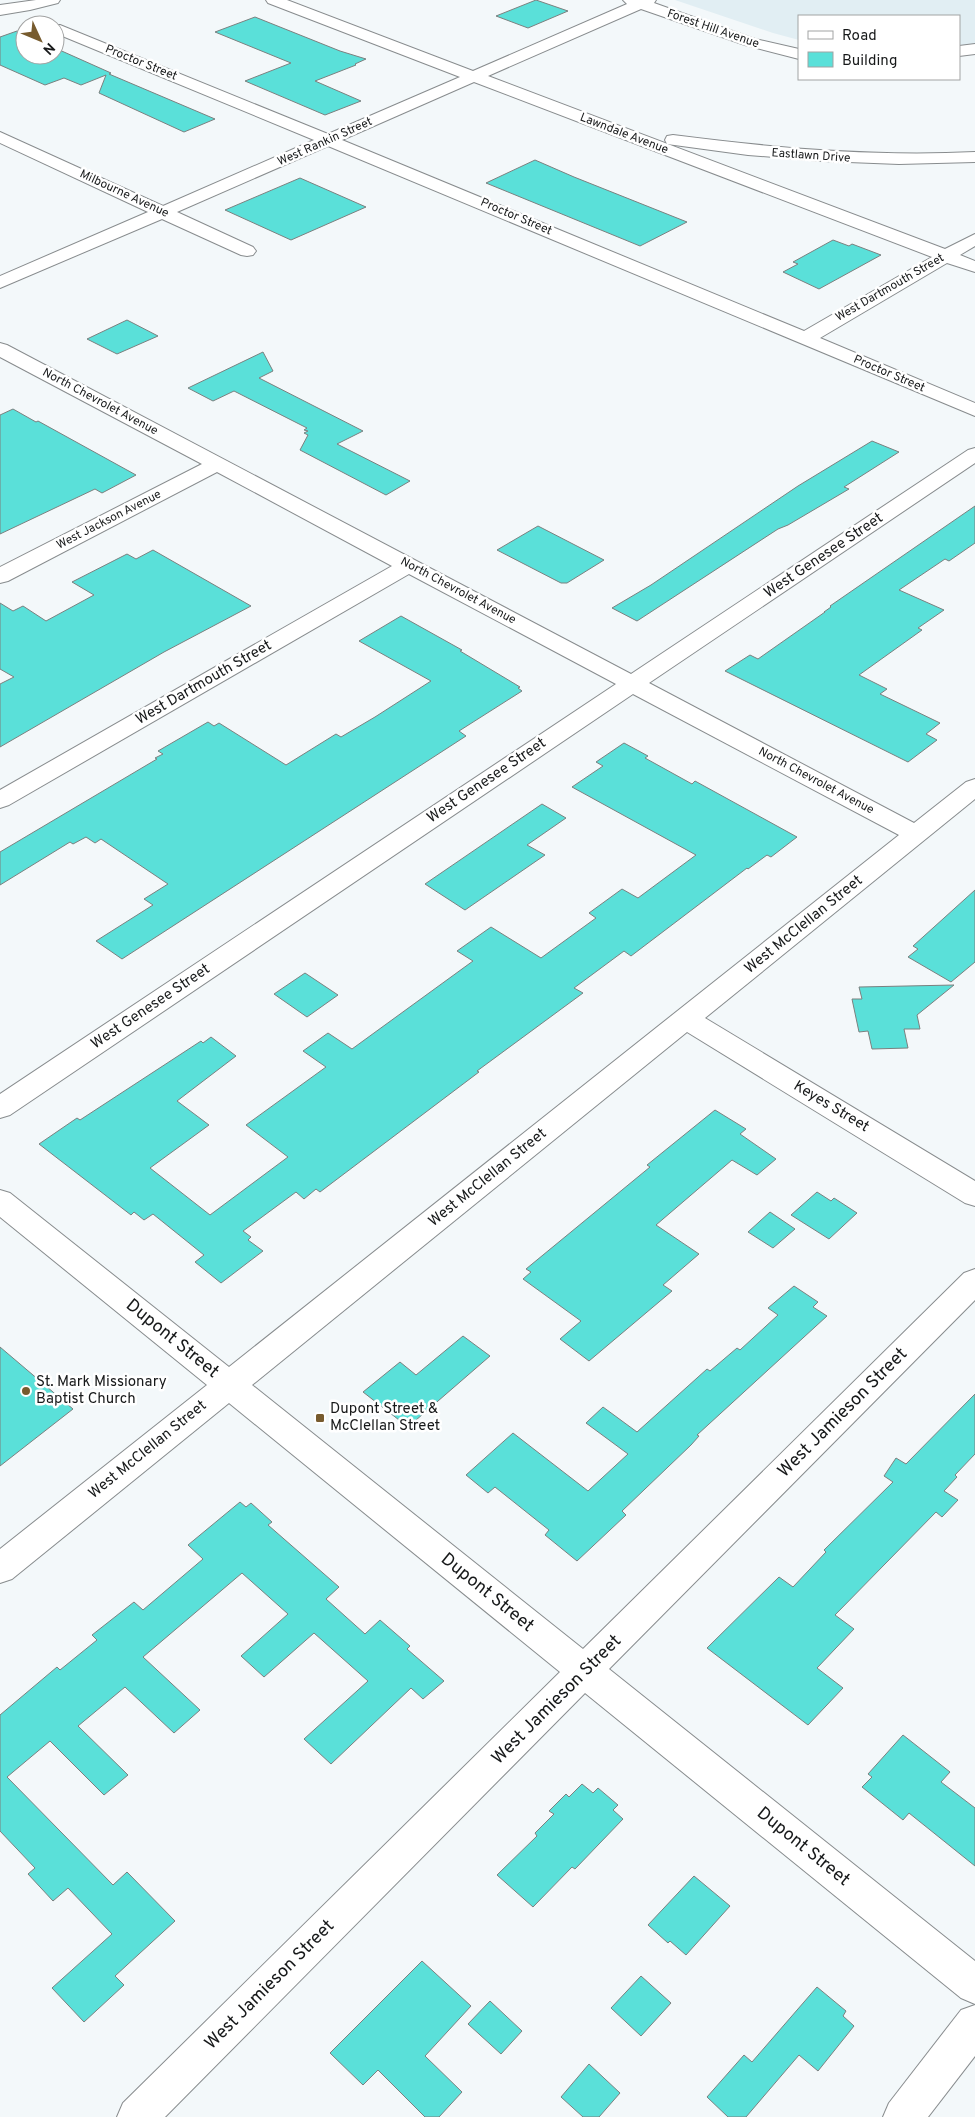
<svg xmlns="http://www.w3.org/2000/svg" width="975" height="2117" font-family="Overpass,sans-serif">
<rect width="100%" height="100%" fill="#f3f8fa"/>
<path fill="#e1eef3" d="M 675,0 L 975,0 L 975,45 L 959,47 L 959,16 L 799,16 L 799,40 L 773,33 Z"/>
<g fill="#5ae0d9" stroke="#7b807f">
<path d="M 536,0 L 568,11 L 528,28 L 496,16 Z"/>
<path d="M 255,17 L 340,51 L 366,59 L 355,64 L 356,65 L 315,81 L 361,101 L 325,115 L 245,81 L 291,63 L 215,32 Z"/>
<path d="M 17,31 L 25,35 L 25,55 L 55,55 L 55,48 L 111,73 L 109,74 L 215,119 L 184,132 L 99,93 L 106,75 L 81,85 L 64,78 L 45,85 L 0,65 L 0,37 Z"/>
<path d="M 535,160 L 574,177 L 687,222 L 640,246 L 486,183 Z"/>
<path d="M 300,178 L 366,207 L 291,240 L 225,210 Z"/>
<path d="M 833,240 L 849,246 L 852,244 L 881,255 L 819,289 L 783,272 L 798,264 L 793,262 Z"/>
<path d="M 127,320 L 158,336 L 117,354 L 87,339 Z"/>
<path d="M 263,352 L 273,371 L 259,378 L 363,431 L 337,444 L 410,481 L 386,495 L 300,450 L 308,435 L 304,433 L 308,431 L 304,430 L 307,428 L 234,391 L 213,401 L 188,388 Z"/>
<path d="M 13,409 L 36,422 L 38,421 L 136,475 L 102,493 L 95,489 L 0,534 L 0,415 Z"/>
<path d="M 872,441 L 899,452 L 844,487 L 849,489 L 788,525 L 778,529 L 637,621 L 612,608 L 651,585 L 798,486 Z"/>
<path d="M 975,506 L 975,543 L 949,561 L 945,559 L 899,590 L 944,610 L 918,628 L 922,630 L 859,675 L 887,689 L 880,694 L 940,723 L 926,734 L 937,740 L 908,762 L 725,671 L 750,655 L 758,659 L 825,612 L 824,612 L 831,607 L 830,606 Z"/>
<path d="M 538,526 L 604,560 L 567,583 L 561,583 L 497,550 Z"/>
<path d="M 153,550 L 251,606 L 164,652 L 0,747 L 0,684 L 14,677 L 0,669 L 0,603 L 13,611 L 23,606 L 46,621 L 94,595 L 72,582 L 127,554 L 136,559 Z"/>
<path d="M 401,616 L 462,650 L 460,651 L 520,687 L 518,688 L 522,691 L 459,731 L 466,736 L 122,959 L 96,941 L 153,905 L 144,899 L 168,884 L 101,839 L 95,843 L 86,837 L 73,844 L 70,842 L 0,885 L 0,852 L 157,759 L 155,758 L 163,754 L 158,751 L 208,722 L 214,726 L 219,723 L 286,765 L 336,734 L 341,737 L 375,717 L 431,681 L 359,641 Z"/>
<path d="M 624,743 L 648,756 L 645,758 L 692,784 L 695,781 L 797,837 L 771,857 L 767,855 L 748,869 L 747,868 L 631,956 L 624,951 L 574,988 L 583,993 L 477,1071 L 479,1072 L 320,1192 L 316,1189 L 304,1199 L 296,1192 L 243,1231 L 251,1237 L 248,1240 L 263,1251 L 221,1283 L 195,1262 L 204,1255 L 153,1214 L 144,1220 L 134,1212 L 131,1215 L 39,1144 L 77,1118 L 80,1120 L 201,1041 L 203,1043 L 211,1037 L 236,1056 L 177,1101 L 209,1125 L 150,1168 L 210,1215 L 288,1157 L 246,1125 L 326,1067 L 303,1051 L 328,1033 L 352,1049 L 473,961 L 457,951 L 491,927 L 541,958 L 596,918 L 589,913 L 622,889 L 638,898 L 696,855 L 572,787 L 603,766 L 596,762 Z"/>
<path d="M 542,804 L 566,818 L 527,845 L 545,855 L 465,910 L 425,884 Z"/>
<path d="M 975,890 L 975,962 L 951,982 L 908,957 L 918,949 L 913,946 Z"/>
<path d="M 305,973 L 338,995 L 307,1017 L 274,994 Z"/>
<path d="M 954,985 L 917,1015 L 920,1029 L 904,1029 L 908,1048 L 872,1049 L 868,1031 L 859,1032 L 852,999 L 862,999 L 859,987 Z"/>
<path d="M 715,1110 L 746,1129 L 740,1134 L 776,1159 L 757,1175 L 732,1160 L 656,1225 L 699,1254 L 663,1285 L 672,1291 L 589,1361 L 560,1339 L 581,1321 L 523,1279 L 531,1272 L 526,1269 L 650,1167 L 647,1165 Z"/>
<path d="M 817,1192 L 831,1201 L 834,1198 L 857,1213 L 829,1239 L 791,1215 Z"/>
<path d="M 770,1212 L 795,1229 L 773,1248 L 748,1232 Z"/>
<path d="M 794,1286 L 818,1302 L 813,1307 L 827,1316 L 697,1435 L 699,1436 L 691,1445 L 622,1511 L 626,1515 L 577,1561 L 545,1535 L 549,1530 L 495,1487 L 488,1493 L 466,1475 L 513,1433 L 588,1491 L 628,1454 L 586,1423 L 603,1407 L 637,1432 L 707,1369 L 710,1371 L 737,1348 L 740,1350 L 778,1315 L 768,1308 Z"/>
<path d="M 463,1336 L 490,1356 L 408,1427 L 363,1392 L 400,1362 L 416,1375 Z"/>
<path d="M 0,1347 L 73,1409 L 0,1466 Z"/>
<path d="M 975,1394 L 975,1454 L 955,1475 L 957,1477 L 944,1491 L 958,1500 L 942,1517 L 936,1512 L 835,1615 L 854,1629 L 817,1668 L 843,1688 L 808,1725 L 707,1648 L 779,1577 L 793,1587 L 826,1552 L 824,1550 L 893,1482 L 884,1476 L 896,1458 L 906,1464 Z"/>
<path d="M 240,1502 L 246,1507 L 251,1503 L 272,1522 L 268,1525 L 339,1587 L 326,1599 L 365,1634 L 380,1620 L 410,1646 L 407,1649 L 444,1681 L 423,1699 L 411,1688 L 331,1764 L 304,1739 L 368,1681 L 314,1633 L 264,1677 L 241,1656 L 288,1614 L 242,1573 L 143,1657 L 200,1710 L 174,1733 L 125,1687 L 78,1726 L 128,1775 L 104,1795 L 50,1741 L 7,1777 L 113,1885 L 127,1872 L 175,1921 L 115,1976 L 124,1985 L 84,2022 L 52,1988 L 112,1934 L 68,1888 L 53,1901 L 28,1874 L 35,1868 L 0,1831 L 0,1715 L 57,1667 L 60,1670 L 97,1640 L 92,1635 L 134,1602 L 143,1610 L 203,1559 L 188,1545 Z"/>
<path d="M 903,1735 L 950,1772 L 941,1782 L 975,1808 L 975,1866 L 909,1813 L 903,1820 L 862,1787 L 872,1777 L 868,1774 Z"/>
<path d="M 582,1784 L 593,1793 L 598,1788 L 618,1805 L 613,1810 L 623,1819 L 575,1869 L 572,1867 L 533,1907 L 497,1875 L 537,1836 L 535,1833 L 554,1814 L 549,1811 L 566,1794 L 569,1797 Z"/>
<path d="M 694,1876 L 730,1906 L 686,1955 L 670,1941 L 668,1943 L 648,1925 Z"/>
<path d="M 422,1961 L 471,2006 L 425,2056 L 462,2092 L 439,2117 L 425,2117 L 378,2070 L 363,2085 L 330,2053 Z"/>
<path d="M 641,1976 L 671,2003 L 641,2036 L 611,2008 Z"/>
<path d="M 817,1987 L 846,2011 L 843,2016 L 854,2026 L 818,2071 L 799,2055 L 746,2117 L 728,2117 L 707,2097 L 744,2055 L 752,2062 Z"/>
<path d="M 490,2001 L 522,2031 L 501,2054 L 468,2024 Z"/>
<path d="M 589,2064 L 620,2093 L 599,2117 L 583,2117 L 561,2097 Z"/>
</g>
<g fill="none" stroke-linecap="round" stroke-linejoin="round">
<defs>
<g id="minor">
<path d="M 36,0 L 60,0 L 58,3 L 30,10 L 0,15 L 0,5 Z"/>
<path d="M 266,0 L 287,0 L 473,71 L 627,4 L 623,0 L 656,0 L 654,3 L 755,39 L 799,49 L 799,59 L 745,45 L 641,9 L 488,76 L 945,249 L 975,234 L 975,246 L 960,255 L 975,261 L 975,272 L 947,263 L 820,338 L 975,403 L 975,416 L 328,146 L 177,212 L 253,247 L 256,251 L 253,255 L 247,256 L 241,255 L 162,219 L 0,288 L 0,276 L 148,212 L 0,143 L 0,132 L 163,206 L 314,140 L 55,33 L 55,25 L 50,25 L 60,25 L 328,134 L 460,77 L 268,3 ZM 474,82 L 932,257 L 804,331 L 342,140 Z"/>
<path d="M 975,44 L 975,54 L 959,56 L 959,46 Z"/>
<path d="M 673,135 C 774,148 873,157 975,152 L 975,162 L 899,164 L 823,161 L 748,155 L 667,144 L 665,140 L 667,136 Z"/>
<path d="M 0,343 L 7,345 L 631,674 L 968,450 L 975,448 L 975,463 L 649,683 L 914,823 L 966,782 L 975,779 L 975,799 L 705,1018 L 975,1181 L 975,1206 L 965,1203 L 687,1032 L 252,1385 L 583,1649 L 964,1273 L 975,1269 L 975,1300 L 609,1669 L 975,1961 L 975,2004 L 961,1998 L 585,1693 L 165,2117 L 117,2117 L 123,2103 L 560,1672 L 229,1403 L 12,1579 L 0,1583 L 0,1549 L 207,1385 L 0,1217 L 0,1190 L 10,1193 L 229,1367 L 899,835 L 633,694 L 10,1115 L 0,1118 L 0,1094 L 616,684 L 409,574 L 9,805 L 0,808 L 0,790 L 392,566 L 217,472 L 8,581 L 0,583 L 0,567 L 202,464 L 0,357 Z"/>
<path d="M 975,2005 L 975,2056 L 928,2117 L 883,2117 L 889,2103 L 961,2010 Z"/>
</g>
</defs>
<use href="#minor" stroke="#888c8e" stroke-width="2"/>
<use href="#minor" fill="#fff" fill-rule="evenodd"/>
</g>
<g fill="#775b2e" stroke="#fff" stroke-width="2">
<circle cx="26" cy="1391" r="5"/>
<rect x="315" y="1413" width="10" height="10" rx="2.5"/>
</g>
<g text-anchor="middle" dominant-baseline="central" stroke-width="5" stroke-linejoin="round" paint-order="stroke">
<g font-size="12" fill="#17191a" stroke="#fff">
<text transform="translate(713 29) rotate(19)">Forest Hill Avenue</text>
<text transform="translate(141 63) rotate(22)">Proctor Street</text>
<text transform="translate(624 134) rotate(21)">Lawndale Avenue</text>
<text transform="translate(325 142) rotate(-24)">West Rankin Street</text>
<text transform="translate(811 156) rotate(4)">Eastlawn Drive</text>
<text transform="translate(124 194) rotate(25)">Milbourne Avenue</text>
<text transform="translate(516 217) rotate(23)">Proctor Street</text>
<text transform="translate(890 288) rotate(-30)">West Dartmouth Street</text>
<text transform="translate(889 374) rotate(23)">Proctor Street</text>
<text transform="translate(100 402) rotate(28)">North Chevrolet Avenue</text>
<text transform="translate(109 520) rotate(-27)">West Jackson Avenue</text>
<text transform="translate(458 591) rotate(28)">North Chevrolet Avenue</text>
<text transform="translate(816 781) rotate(28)">North Chevrolet Avenue</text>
</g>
<g font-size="15" fill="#17191a" stroke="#fff">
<text transform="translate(824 556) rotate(-34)">West Genesee Street</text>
<text transform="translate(204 683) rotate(-30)">West Dartmouth Street</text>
<text transform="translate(487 781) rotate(-34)">West Genesee Street</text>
<text transform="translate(804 925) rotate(-39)">West McClellan Street</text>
<text transform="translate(151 1007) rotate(-34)">West Genesee Street</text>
<text transform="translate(831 1107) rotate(31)">Keyes Street</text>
<text transform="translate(488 1178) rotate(-39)">West McClellan Street</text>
<text transform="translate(148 1450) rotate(-39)">West McClellan Street</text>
</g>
<g font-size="15" fill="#17191a" stroke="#fff" text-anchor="start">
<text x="36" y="1382">St. Mark Missionary<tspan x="36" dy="17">Baptist Church</tspan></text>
<text x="330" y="1409">Dupont Street &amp;<tspan x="330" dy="17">McClellan Street</tspan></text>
</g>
<g font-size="18" fill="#17191a" stroke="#fff">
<text transform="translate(172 1339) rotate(39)">Dupont Street</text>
<text transform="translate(843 1413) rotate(-45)">West Jamieson Street</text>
<text transform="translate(487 1593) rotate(39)">Dupont Street</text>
<text transform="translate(557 1700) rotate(-45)">West Jamieson Street</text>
<text transform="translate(803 1847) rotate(39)">Dupont Street</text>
<text transform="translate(270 1985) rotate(-45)">West Jamieson Street</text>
</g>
</g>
<rect x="798" y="15" width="162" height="65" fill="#ffffff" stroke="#a2a3a3"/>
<rect x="808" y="31" width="25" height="8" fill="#ffffff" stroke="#a2a3a3"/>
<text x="842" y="40" font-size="15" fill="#17191a">Road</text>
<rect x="808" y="52" width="25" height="15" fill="#5ae0d9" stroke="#a2a3a3"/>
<text x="842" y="65" font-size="15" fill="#17191a">Building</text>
<g transform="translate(40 40) rotate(134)"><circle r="24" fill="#ffffff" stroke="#a2a3a3"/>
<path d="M0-4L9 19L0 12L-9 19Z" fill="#775b2e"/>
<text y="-8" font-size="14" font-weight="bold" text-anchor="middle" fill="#17191a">N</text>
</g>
</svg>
